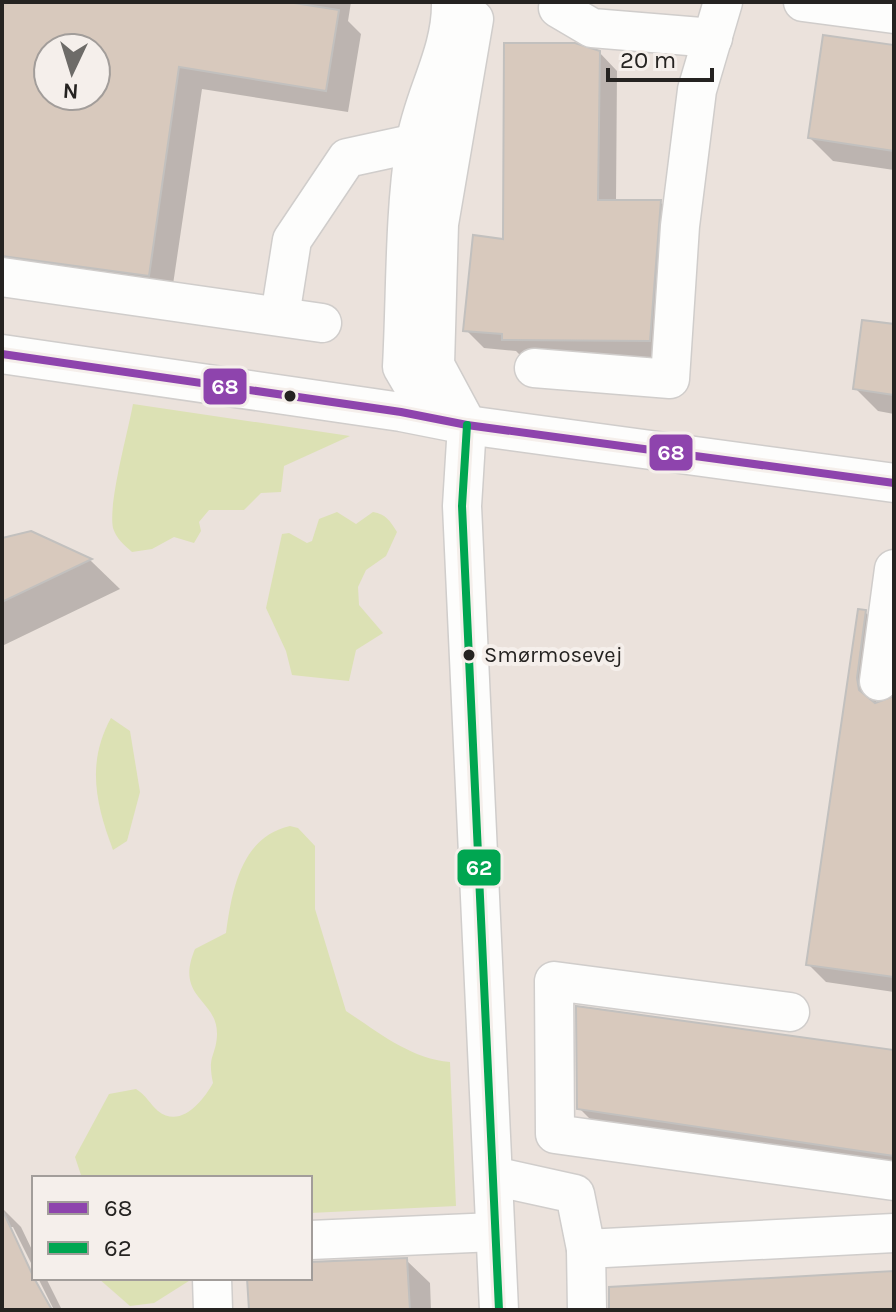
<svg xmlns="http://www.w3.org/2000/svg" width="896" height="1312" font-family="Karla,sans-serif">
<rect width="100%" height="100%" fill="#f3f0ed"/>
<path fill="#ebe2dc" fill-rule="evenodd" d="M 2,2 L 894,2 L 894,1310 L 2,1310 ZM 48,48 L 96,48 L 96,96 L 48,96 ZM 34,1178 L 310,1178 L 310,1278 L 34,1278 Z"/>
<g fill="#dce1b4">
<path d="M 133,404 L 350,436 L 284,466 L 281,492 L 261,493 L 244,510 L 209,510 L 199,522 L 201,531 L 194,543 L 174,537 L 152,549 L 132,552 C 124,545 116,538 113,528 C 108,503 128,432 133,404 Z"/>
<path d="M 337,512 L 356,524 L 373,512 C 386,514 390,521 397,532 L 386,556 L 366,570 L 358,587 L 359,605 L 383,633 L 356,650 L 349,681 L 292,675 L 286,651 L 266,608 L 282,534 L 289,533 L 307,543 L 312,541 L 319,519 Z"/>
<path d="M 111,718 L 130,731 L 140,792 L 127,841 L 113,850 C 96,805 86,763 111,718 Z"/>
<path d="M 290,826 L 298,828 L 315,846 L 315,909 L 346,1011 C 378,1032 411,1059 450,1062 L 456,1206 L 310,1213 L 310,1178 L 82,1178 L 75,1157 L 109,1094 L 136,1089 C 146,1095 150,1104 158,1111 C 181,1129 203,1101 213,1083 C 207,1055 216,1057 217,1035 C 218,998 174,999 195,949 L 226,933 C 232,890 241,837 290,826 Z"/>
<path d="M 98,1278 L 192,1278 L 192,1279 L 154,1303 L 130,1306 Z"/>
</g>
<g fill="#0003" fill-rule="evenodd">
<path d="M 2,2 L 351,2 L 348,21 L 361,34 L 348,112 L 202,89 L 171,298 L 2,289 ZM 48,48 L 96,48 L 96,96 L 48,96 Z"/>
<path d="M 894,47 L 894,170 L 833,161 L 810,138 Z"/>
<path d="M 599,52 L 617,71 L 616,202 L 660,202 L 678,220 L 668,359 L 522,357 L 516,351 L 484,348 L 466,330 L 505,241 Z"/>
<path d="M 894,326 L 894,414 L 878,411 L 855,388 Z"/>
<path d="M 30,534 L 91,561 L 120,589 L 2,646 L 2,540 Z"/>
<path d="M 865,612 L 884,631 L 876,704 L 894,697 L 894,992 L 826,982 L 808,964 Z"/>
<path d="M 894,1054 L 894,1174 L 602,1131 L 579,1108 Z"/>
<path d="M 2,1208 L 21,1227 L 34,1254 L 34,1269 L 13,1227 L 8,1227 L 50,1310 L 2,1310 Z"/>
<path d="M 406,1260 L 430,1283 L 431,1310 L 250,1310 L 249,1278 L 310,1278 L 310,1263 Z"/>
<path d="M 38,1278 L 46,1278 L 62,1310 L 54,1310 Z"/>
</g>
<g fill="#d8c9bd" stroke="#c2c0be" stroke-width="2" fill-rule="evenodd">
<path d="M 2,2 L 288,2 L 339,10 L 326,91 L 179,67 L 149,276 L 2,256 ZM 48,48 L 96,48 L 96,96 L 48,96 Z"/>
<path d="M 823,35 L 894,45 L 894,151 L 808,138 Z"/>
<path d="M 504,43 L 575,43 L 600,51 L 598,200 L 661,200 L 650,341 L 502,340 L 502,334 L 463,331 L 473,235 L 503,239 Z"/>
<path d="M 862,320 L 894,324 L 894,395 L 853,389 Z"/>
<path d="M 31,531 L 92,559 L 2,602 L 2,538 Z"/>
<path d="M 858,609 L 866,610 L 857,678 L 859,690 L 875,703 L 894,696 L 894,977 L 806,965 Z"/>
<path d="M 576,1006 L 894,1050 L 894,1156 L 577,1109 Z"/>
<path d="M 2,1209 L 34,1278 L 52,1310 L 2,1310 Z"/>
<path d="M 407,1258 L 410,1310 L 249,1310 L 247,1278 L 310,1278 L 310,1262 Z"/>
<path d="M 894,1271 L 894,1310 L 609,1310 L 609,1287 Z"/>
</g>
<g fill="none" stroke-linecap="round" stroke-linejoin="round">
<defs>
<g id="minor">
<path d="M 451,2 C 452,53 423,95 415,145 C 404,217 406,293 402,367 L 416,391 L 455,417"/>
<path d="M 803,2 L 894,14"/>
<path d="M 558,8 L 592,28 L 713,38"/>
<path d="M 2,277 L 322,323"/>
<path d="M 280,316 L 292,240 L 347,158 L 416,143 L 438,145"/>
<path d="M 2,354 L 401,412 L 467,425 L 894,483"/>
<path d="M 534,368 L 670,379 L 680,226 L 697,90 L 723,2"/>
<path d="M 464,419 L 435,365 L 439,224 L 474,19"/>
<path d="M 467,425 L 462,506 L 499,1310"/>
<path d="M 879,681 L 894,569"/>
<path d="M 790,1012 L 554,981 L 555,1134 L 894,1181"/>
<path d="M 493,1176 L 575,1194 L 586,1249 L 894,1233"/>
<path d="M 310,1240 L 495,1232"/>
<path d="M 586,1249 L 587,1310"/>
<path d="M 212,1278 L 213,1310"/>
</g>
</defs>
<use href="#minor" stroke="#d0cdcb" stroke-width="41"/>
<use href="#minor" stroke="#fdfdfc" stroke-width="38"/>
<defs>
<path id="bus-1" d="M 2,354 L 401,412 L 467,425 L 894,483"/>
<path id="bus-2" d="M 467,425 L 462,506 L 499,1310"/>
</defs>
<use href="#bus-1" stroke="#f5efeb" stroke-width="14"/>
<use href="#bus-2" stroke="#f5efeb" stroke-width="14"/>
<use href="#bus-1" stroke="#8e44ad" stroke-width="8"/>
<use href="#bus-2" stroke="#00a651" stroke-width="8"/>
</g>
<g fill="#252321" stroke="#f5efeb" stroke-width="3">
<circle cx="290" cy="396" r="7"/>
<circle cx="469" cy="655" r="7"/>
</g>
<g text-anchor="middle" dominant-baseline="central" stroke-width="8" stroke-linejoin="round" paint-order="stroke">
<g font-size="22" fill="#252321" stroke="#f5efeb" text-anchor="start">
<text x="484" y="655">Smørmosevej</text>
</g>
</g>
<g stroke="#f5efeb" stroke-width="3">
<rect x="202" y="367" width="46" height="39" rx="8" fill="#8e44ad"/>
<rect x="648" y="433" width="46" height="39" rx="8" fill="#8e44ad"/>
<rect x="456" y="848" width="46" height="39" rx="8" fill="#00a651"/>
</g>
<g font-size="22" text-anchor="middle" font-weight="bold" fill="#fff">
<text x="225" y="394">68</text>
<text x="671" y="460">68</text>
<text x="479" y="875">62</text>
</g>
<rect width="896" height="1312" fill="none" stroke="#252321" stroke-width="8"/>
<rect x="32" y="1176" width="280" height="104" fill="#f5efeb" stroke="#a29d9a" stroke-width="2"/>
<rect x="48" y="1202" width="40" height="12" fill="#8e44ad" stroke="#a29d9a" stroke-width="2"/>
<text x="104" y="1216" font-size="24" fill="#252321">68</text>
<rect x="48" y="1242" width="40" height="12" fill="#00a651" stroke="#a29d9a" stroke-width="2"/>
<text x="104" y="1256" font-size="24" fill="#252321">62</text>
<g transform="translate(72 72) rotate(184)"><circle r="38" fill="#f5efeb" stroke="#a29d9a" stroke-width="2"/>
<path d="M0-6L14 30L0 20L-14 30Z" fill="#6d6b68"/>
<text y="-12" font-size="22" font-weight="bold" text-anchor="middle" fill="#252321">N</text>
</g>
<path d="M608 68v12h104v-12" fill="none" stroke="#252321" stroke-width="4"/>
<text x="620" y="68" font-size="24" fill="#252321" stroke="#f5efeb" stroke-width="6" paint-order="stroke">20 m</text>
</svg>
